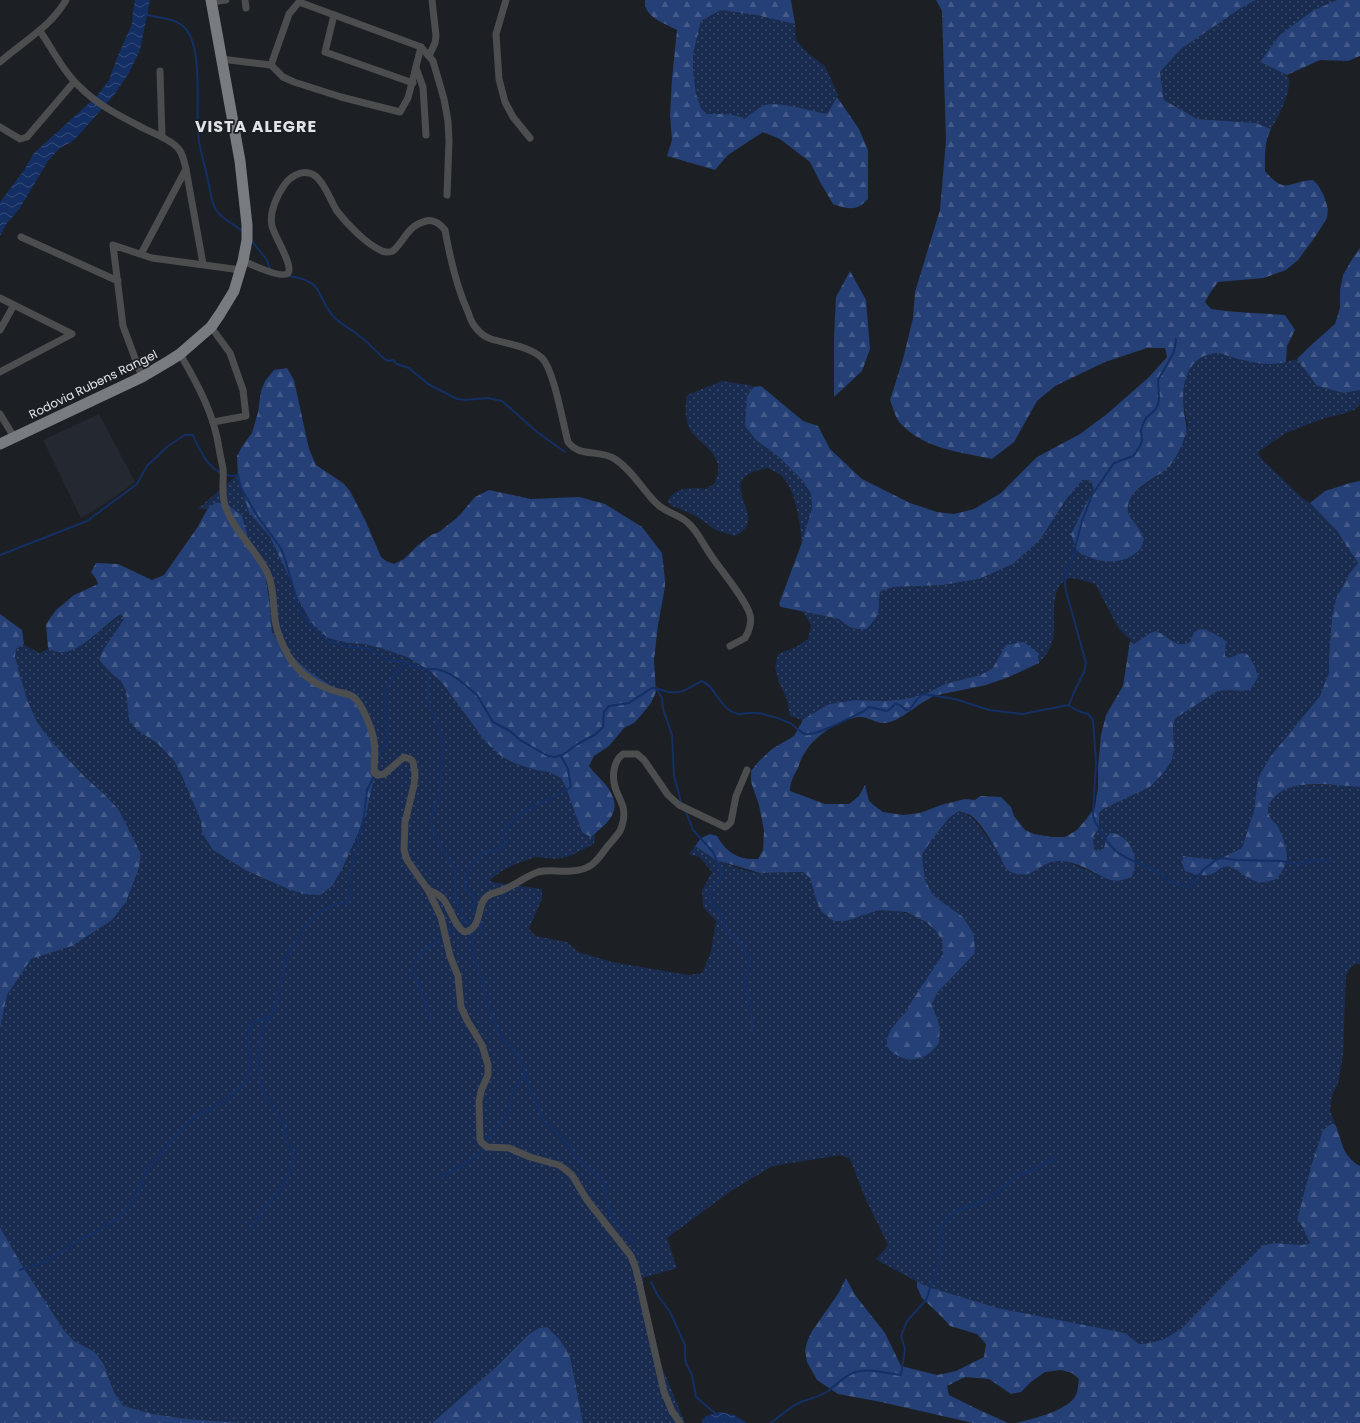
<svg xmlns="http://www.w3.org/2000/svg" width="1360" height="1423" font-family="Poppins,sans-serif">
<defs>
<pattern id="grass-dots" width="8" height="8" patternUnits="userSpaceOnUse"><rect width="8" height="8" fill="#192b4f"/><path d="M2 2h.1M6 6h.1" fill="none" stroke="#3a4a68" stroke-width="1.8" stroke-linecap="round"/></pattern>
<pattern id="forest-firs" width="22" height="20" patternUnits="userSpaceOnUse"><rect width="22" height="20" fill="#244076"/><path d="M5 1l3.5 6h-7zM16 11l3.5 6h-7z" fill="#445b8a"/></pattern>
<pattern id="water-waves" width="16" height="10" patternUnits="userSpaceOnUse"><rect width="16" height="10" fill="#142f64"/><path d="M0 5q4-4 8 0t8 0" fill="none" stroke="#364d7a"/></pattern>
</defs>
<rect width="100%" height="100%" fill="#1c1f23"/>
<path fill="#232831" d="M 99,414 L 135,482 L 103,505 L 81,518 L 43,440 Z"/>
<g fill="url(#grass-dots)">
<path d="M 1256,0 L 1337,0 L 1260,62 C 1267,66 1283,71 1288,77 C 1294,86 1277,120 1271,129 L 1256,123 L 1197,119 L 1164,100 L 1160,72 L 1181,49 L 1241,8 Z"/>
<path d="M 721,10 L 756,15 L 795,24 L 796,40 L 809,54 L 825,66 L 838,95 L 827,114 L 801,109 L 761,106 L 753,114 L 744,119 C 732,113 719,118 708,114 C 695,110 691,66 693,54 C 695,43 699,32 701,21 Z"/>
<path d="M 1218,353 L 1232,357 L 1278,364 L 1297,359 L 1317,386 L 1344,393 L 1360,390 L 1360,404 L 1356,409 L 1346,413 L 1322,419 L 1286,433 L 1258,452 L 1262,459 L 1301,497 L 1311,504 L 1337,531 L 1358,563 L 1349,574 L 1344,582 L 1332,617 L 1329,657 L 1329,672 L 1320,696 L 1270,757 L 1258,778 L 1254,811 L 1242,849 L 1218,860 L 1183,856 L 1213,874 C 1217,871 1222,866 1227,867 C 1237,868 1249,880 1262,882 C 1267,883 1273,880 1277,879 L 1278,827 L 1269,816 L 1269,805 L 1277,792 L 1296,786 L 1311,785 L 1343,785 L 1360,787 L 1360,964 L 1356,964 L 1350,968 L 1346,976 L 1343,1056 L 1338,1083 L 1332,1096 L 1330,1110 L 1335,1124 L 1330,1124 L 1323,1130 L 1312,1163 L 1297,1220 L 1302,1226 L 1310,1243 L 1302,1245 L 1275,1243 L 1263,1245 L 1181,1329 L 1164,1339 L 1150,1343 L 1139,1344 L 1125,1333 L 998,1308 L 925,1286 L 875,1259 L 877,1258 L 888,1245 L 866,1200 L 850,1159 L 841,1155 L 773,1166 L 731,1191 L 667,1238 L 677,1268 L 643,1278 L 646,1310 L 656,1352 L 685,1423 L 583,1423 L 570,1356 L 528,1335 L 496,1367 L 432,1423 L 243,1423 L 187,1419 L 153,1414 L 124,1406 L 115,1394 L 109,1379 L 104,1363 L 95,1352 L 74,1341 L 63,1329 L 20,1262 L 0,1227 L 0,1028 L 7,995 L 31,958 L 72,946 L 116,915 L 126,902 L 131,889 L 139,868 L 141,854 L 119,810 L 105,795 L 85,777 L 53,743 L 37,722 L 27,699 L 15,657 L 16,649 L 22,644 L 40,653 L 49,648 C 72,664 103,627 121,614 L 124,619 L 103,650 L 99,660 L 113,675 L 121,681 L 126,691 L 129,720 L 137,730 L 157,743 L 174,761 L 181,774 L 201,821 L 202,833 L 213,850 L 245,870 L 288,889 L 327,890 L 343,867 L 335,688 L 310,672 L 285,650 L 272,633 L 269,600 L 215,503 L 207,509 L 198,509 L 238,474 L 249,512 L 270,537 L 288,575 L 297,597 L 348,643 L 364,644 L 384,649 L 407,657 L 430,671 L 443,684 L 485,741 L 531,768 L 549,772 L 561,778 L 591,837 L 595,834 L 594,844 L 570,856 L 556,859 L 535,857 L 521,862 L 503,870 L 490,880 L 493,882 L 542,889 L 542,899 L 529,929 L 536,936 L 567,942 L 578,952 L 612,962 L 688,975 L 702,973 L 711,951 L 716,921 L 703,907 L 702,890 L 712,872 L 699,857 L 689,854 L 695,846 C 713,858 738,871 760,873 C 773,874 789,872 803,872 L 810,878 L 816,899 L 821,911 L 846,921 C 857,918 868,912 879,910 C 902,907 947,924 943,953 C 942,960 914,998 908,1007 L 908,1010 L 894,1024 L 893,1027 L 939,1043 L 940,1027 L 932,1004 L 937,993 L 975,952 L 963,917 L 933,895 L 925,880 L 922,855 L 930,842 L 949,818 L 959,811 L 972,817 L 998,851 L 1005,867 L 1011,871 L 1021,875 L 1039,869 L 1047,864 L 1058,860 L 1068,862 L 1110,880 L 1135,860 L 1133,850 L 1107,837 L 1104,848 L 1098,851 L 1094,849 L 1093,837 L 1099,828 L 1099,813 L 1103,809 L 1128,797 L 1138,793 L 1172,759 L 1174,749 L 1173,725 L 1176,718 L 1216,692 L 1225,690 L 1242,691 L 1229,659 L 1225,656 L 1226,641 L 1194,632 L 1190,642 C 1176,648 1170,640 1160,632 L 1150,633 L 1134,644 L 1119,629 L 1095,584 C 1087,582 1072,575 1065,580 C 1049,591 1056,623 1053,639 C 1051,649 1045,656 1039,663 L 1038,653 L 1002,652 L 992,669 L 980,675 L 945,684 L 923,695 L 905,699 L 885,701 L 855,700 L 829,704 L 802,720 L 790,716 L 787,700 L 779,683 L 775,667 L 778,654 L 796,647 L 808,639 L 811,625 L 803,612 L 839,619 L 849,627 L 857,629 L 878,613 L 878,599 L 881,591 L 894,587 L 943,585 L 979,579 L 1013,564 L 1040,540 L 1067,498 L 1081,480 L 1091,481 L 1094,490 L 1085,505 L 1071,534 L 1136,525 C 1110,498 1148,486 1164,470 C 1170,465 1183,435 1188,426 C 1180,398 1179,356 1218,353 Z"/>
<path d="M 722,381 L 749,385 L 754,387 L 747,396 L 756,440 L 779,457 L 803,481 L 811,494 L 812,508 L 802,543 C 799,520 797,494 782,476 C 778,473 772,470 768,468 C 711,478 764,511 743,531 C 741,533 737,534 735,536 L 716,530 L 694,515 L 672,506 L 667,502 C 674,487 692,487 706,489 L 715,483 C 716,478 719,473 718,468 C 717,450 700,444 691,431 C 684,420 685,407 687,395 Z"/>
</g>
<g fill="url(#forest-firs)">
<path d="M 645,0 L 791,0 L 795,24 L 756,15 L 721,10 L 701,21 L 693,54 L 693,71 L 696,94 L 701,108 L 707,114 C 720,114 733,113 744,119 C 750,115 758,108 762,106 C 775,100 812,111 827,114 L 837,97 L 859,129 L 868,150 L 868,199 C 856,212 848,209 833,204 L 820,182 L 810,162 L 780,139 L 763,132 L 728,155 L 715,170 L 667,156 L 672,140 L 670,115 L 672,79 L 677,30 C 665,23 643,17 645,0 Z"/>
<path d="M 936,0 L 1256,0 L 1241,8 L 1181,49 L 1160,72 L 1164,100 L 1197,119 L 1256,123 L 1271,129 C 1264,142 1265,157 1265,171 C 1286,196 1288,181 1313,180 L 1318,185 L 1324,196 L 1328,209 L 1327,218 L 1315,237 L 1298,260 L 1286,270 L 1264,278 L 1218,282 L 1210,293 L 1205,302 L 1211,309 C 1236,313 1260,313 1285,315 L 1295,330 L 1287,346 L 1286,362 C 1264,368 1240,359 1218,353 C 1187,355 1181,383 1184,410 C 1185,424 1189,425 1184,439 C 1180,450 1174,463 1165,470 C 1154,479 1133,488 1129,502 C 1125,514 1131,517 1137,526 C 1140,530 1142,535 1144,539 C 1143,542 1142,546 1141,548 C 1130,562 1109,564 1094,559 C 1088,557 1082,554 1077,551 L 1071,534 L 1085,505 L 1094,490 L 1091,481 L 1082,480 L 1067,498 L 1040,540 L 1013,564 L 979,579 L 943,585 L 894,587 L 881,591 C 877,600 880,604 878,613 C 876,619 871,624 867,629 L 857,629 L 849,627 L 839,619 L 781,607 L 779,604 L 801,545 L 812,508 L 811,494 L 803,481 L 779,457 L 756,440 L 745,426 L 747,396 L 754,387 L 761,386 L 803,421 L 818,426 L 830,449 L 862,479 L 910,503 L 937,512 L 954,514 L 974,509 L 1001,493 L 1037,457 L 1080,434 L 1107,414 L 1149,377 L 1167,357 L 1165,348 L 1147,348 L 1105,362 L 1055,386 L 1037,401 L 1014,442 L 992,459 C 960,452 924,449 900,423 C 895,417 893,407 890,400 L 903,359 L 913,318 L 915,292 L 940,210 L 946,140 L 942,11 Z"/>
<path d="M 1337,0 L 1360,0 L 1360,56 L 1348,61 L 1320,60 L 1287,75 L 1260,62 L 1280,35 L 1312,11 Z"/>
<path d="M 1360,248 L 1360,390 L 1344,393 L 1317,386 L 1297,359 L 1309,347 L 1335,324 L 1340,308 L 1340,290 L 1343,275 L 1351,261 Z"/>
<path d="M 850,271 L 866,300 L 870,349 L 862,371 L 834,397 L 834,337 L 836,297 Z"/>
<path d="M 287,368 L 294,380 L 309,449 L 316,465 L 343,483 L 350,491 L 366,522 L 381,557 L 386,561 L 394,564 L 404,559 L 417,546 L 431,535 L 439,532 L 458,517 L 475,497 L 489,490 L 531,499 L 579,497 L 605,504 L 642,527 L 662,553 L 665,580 L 665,587 L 658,625 L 654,660 L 656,692 L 651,703 L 643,713 L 634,723 L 624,728 L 609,746 L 594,756 L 589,766 C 594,773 600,778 606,785 C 624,810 611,820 591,837 L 582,832 L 567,790 L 561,778 L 549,772 L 536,770 L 514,763 L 501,756 L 485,741 L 443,684 L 430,671 L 407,657 L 384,649 L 364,644 L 348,643 L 328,638 L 311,622 L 297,597 L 288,575 L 270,537 L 249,512 L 238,477 L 237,456 L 243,445 L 252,433 L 258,412 L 261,391 L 265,381 L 274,370 Z"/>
<path d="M 1360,481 L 1360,787 C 1337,786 1289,777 1273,799 C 1269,803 1267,809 1269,815 C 1271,820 1276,823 1278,827 C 1283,835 1289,854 1286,863 C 1284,868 1280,874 1277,879 C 1273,880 1269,882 1265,882 C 1252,885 1241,870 1229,867 C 1221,865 1218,872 1212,874 C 1202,877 1194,874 1185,871 L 1182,863 L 1183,856 L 1218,860 L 1242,848 L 1254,811 L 1258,778 L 1270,757 L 1320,696 L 1329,672 L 1329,657 L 1332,617 L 1336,599 L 1349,574 L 1358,563 L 1337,531 L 1310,503 L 1325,491 L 1350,483 Z"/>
<path d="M 215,503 L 226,503 L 242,516 L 250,545 L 263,564 L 269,600 L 272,633 L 285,650 L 310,672 L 335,688 L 355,694 L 359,697 L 377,762 L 366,815 L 343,867 L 332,886 L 327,890 L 320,895 L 305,894 L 288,889 L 245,870 L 213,850 L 202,833 L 201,821 L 181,774 L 174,761 L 157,743 L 137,730 L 129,720 L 126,691 L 121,681 L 113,675 L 99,660 L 103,650 L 124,619 L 121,614 C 101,626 73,665 48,648 L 46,624 L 56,610 L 74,595 L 98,584 L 96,579 L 91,572 L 96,563 L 118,564 L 152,580 L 164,575 L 197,528 L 208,508 Z"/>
<path d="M 0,614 L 22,630 L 24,644 L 16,649 L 15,657 L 27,699 L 37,722 L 53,743 L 85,777 L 105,795 L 119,810 L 141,854 L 139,868 L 126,902 L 112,920 L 72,946 L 31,959 L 7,995 L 0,1028 Z"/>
<path d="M 1202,629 L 1213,633 L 1226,641 L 1225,656 L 1229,658 L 1242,653 L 1248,655 L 1255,667 L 1258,677 L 1250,690 L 1242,691 L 1225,690 L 1216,692 L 1176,718 L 1173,725 L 1174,749 L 1172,759 L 1165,771 L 1150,787 L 1103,809 L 1099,813 L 1099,828 L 1093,837 L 1094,849 L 1098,851 L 1104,848 L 1107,837 L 1110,833 C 1124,833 1135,848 1135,861 C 1135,867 1133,872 1132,877 L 1118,881 L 1110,880 C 1094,874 1078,861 1060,861 C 1041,860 1033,882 1011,872 C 1003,868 1002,859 998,852 C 992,842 982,825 973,817 C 970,814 964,813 959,811 L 949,818 L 930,842 L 922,855 L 925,880 L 933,895 L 963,917 L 972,931 L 974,937 L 975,953 L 937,993 L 932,1004 L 940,1027 L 939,1043 C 928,1058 910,1066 894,1053 C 890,1051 887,1048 887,1043 C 886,1031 900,1018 908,1010 L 908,1007 L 943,954 L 942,940 L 935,930 L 926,922 L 906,912 L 879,910 L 846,921 L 834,921 L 821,911 L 816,899 L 810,878 L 803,872 L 760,873 L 716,860 L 695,846 L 701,838 L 710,834 L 717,836 C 727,853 738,860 758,859 L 763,850 L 764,831 L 759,805 L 751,782 L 751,771 L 759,761 L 772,749 L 794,736 L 802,722 L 802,720 L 829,704 L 855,700 L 885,701 L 905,699 L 923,695 L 945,684 L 980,675 L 992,669 L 1006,645 L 1024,642 L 1038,653 L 1039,663 L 1009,677 L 986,685 L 933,696 L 929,699 C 914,706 902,720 886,723 C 876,724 868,716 859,717 C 840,719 816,735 806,751 C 802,756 800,762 798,768 C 794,775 790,782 790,791 L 825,804 L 849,804 L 859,796 L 865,785 L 869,801 L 876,807 L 883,812 L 903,815 L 920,813 L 941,805 L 965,799 L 975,800 L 980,796 L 1001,797 L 1011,807 L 1014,816 L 1025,830 L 1034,834 L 1051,837 L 1065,837 L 1077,830 L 1087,818 L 1095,807 L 1098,787 L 1098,767 L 1101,735 L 1106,715 L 1123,686 L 1130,641 L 1134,644 L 1150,633 L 1156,631 C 1170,636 1174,649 1190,642 L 1194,632 Z"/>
<path d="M 1331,1124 L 1335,1124 C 1343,1142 1341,1155 1360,1166 L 1360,1423 L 1016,1423 C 1032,1419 1068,1411 1076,1395 C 1078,1391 1078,1384 1079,1379 L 1072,1373 L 1061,1370 L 1045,1372 L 1031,1382 L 1021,1392 L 1011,1394 L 989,1379 L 965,1377 L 947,1386 L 949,1395 L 975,1408 L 1008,1423 L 973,1423 L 881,1402 L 838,1394 L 817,1380 L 807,1362 L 805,1351 L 807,1342 L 812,1331 L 838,1294 L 846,1278 L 855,1295 L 885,1333 L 901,1366 L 937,1375 L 956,1371 L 984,1357 L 986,1344 L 977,1334 L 950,1326 L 942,1317 L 922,1298 L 917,1287 L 917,1281 L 925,1286 L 998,1308 L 1125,1333 L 1139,1344 L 1150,1343 L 1164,1339 L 1181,1329 L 1263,1245 L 1275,1243 L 1302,1245 L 1310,1243 L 1302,1226 L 1297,1220 L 1312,1163 L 1323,1130 Z"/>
<path d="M 0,1227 L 20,1262 L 63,1329 L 74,1341 L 95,1352 L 104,1364 L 109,1379 L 115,1394 L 124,1406 L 153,1414 L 187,1419 L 243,1423 L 0,1423 Z"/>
<path d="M 547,1327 L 560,1340 L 570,1356 L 583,1423 L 432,1423 L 496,1367 L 528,1335 L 539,1328 Z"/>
</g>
<g fill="url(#water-waves)">
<path d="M 135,0 L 150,0 L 140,50 L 129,73 L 114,95 L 85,128 L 73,141 L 60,148 L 48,161 L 20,208 L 5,226 L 0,236 L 0,202 L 24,170 L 34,153 L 97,96 L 109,80 L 119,53 L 132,24 L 133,11 Z"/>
<path d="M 720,1412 L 734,1415 L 747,1423 L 702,1423 L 702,1420 L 706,1416 Z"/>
</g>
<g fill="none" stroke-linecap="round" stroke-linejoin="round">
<g stroke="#142f64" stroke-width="2">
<path d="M 145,14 C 158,19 175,17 185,28 C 203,47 196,107 198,133 C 199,149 205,165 208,180 C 210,190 211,202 216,210 C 222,219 234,224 242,231"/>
<path d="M 251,240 L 267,260 L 270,269"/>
<path d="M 288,276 C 327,281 314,296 335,318 C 342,325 351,329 358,335 C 368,342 376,352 386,360 L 389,361 L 393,360 L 397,364 L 409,368 L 428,384 L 457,399 L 466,400 L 488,398 L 502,401 L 537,432 L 565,452"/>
<path d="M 226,475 L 231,476 L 238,475 L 241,488 L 258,517 L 280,547 L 284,556 L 295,593 L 298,608 L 309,623 L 326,640 L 349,647 L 369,649 L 388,660 L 392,661 L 401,661 L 422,669 L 436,669 L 446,672 L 458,679 L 477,695 L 493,722 L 510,731 L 520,740 L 548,756 L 555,757 L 564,754 L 576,745 L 596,734 L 603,727 L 604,712 L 609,706 L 629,703 L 652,688 C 658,688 663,691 668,692 C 685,694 689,687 702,681 C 714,686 718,702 729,710 C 740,718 746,711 758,713 C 768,715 781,719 790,723 C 795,726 799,732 805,734 C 815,737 853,716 864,711 L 869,707 L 887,711 L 890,709 L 895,704 L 900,705 L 906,710 L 909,710 L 919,697 L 923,694 L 955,699 L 989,710 L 1023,714 L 1068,705 L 1078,711 L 1088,714 L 1093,720 L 1096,762 L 1093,815 C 1094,822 1097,825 1101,831 C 1116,859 1128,857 1154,870 C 1169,878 1170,885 1190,886 L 1204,869 L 1219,858 L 1237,860 L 1282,861 L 1295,864 L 1300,864 L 1312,860 L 1332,861"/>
<path d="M 0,555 L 87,521 L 137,484 L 147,466 L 168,446 L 185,435 L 193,435 C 198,448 208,467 221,473"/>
<path d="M 428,669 L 428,701 L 442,736 L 443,745 L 440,790 L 433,811 L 430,823 L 444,852 L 455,870 L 455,898 L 465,919 L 471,926"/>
<path d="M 656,688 L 662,698 L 663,709 L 672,735 L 674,776 L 681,802"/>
<path d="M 1069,705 L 1074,692 L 1084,672 L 1086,663 L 1066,591 L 1065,583 L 1066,572 L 1071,563 L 1082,521 L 1092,495 L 1114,463 L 1133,456 L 1139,448 L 1142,441 L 1141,431 L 1143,424 L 1146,418 L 1155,410 L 1158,405 L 1159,398 L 1158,380 L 1174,352 L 1176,339"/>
<path d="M 377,758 L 385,746 L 387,737 L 386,690 L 394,675 L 405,663"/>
<path d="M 686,812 L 693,830 L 713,852 L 721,871 L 720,880 L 710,891 L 710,900 L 721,915 L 726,929 L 743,946 L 750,960 L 745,979 L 752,1019 L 752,1034"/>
<path d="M 476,917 L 474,911 L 475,897 L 467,890 L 464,882 L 471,864 L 479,858 L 483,852 L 494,851 L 505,845 L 505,842 L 502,834 C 516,808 548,802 571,787 L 568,769 L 561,756"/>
<path d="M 479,921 L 484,933"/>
<path d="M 472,930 L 474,958 L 481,977 L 493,1020 L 501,1037 L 519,1057 L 523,1066 L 528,1083 L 544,1122 L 557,1132 L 571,1148 L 575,1156 L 604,1182 L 610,1214 L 634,1242"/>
<path d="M 446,934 L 465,920"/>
<path d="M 432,1023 L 419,985 L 412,972 L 411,968 L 423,951 L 443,937"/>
<path d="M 441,1177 L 457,1169 L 482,1152 L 488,1139 L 507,1114 L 510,1106 L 512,1092 L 521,1080 L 526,1076"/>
<path d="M 251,1229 L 263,1209 L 283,1186 L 290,1171 L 293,1160 L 293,1151 L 287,1142 L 284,1126 L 261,1088 L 258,1062 L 261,1031 L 270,1017 L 277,1001 L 277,992 L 282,979 L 285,960 L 306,926 L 315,916 L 325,909 L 336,904 L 346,903 L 349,901 L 351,872 L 364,816 L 367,790 L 375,774"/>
<path d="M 20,1270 L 47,1261 L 81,1239 L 91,1235 L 119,1218 L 136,1195 L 146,1172 L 178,1133 L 193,1118 L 206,1111 L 213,1109 L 243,1085 L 247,1079 L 251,1066 L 248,1039 L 250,1028 L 255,1021 L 270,1017"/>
<path d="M 651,1282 L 657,1294 L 670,1312 L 685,1345 L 685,1356 L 686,1363 L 692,1375 L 696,1397 L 716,1414"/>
<path d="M 771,1423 C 780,1416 788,1408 799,1403 C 807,1399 816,1398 825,1393 C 835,1387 843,1376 855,1372 C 869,1368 887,1373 901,1375 L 905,1349 L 901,1336 L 907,1321 L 926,1300 L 928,1295 L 931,1284 L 939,1264 L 942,1225 L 952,1214 L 956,1211 L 985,1201 L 1018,1175 L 1035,1169 L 1056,1158"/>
</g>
<g stroke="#4c4d4f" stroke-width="7">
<path d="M 245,0 L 246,8"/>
<path d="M 506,0 L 496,34 L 499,79 L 505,102 L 513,117 L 530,138"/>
<path d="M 211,2 L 226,0"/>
<path d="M 334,15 L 325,52 L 413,83"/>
<path d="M 40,31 C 53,50 64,73 81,88 C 99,106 122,117 145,129 C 155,134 169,139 177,147 C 183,153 184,161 186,169 L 203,264"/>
<path d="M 429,56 L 435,43 L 436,36 L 432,0"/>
<path d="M 221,59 L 271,65 L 283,77 L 294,82 L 341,97 L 400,112 L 408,98 L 421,47"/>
<path d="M 0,62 C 22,42 51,27 66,0"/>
<path d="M 271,65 L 289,14 L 299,2 L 421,47 L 433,61 L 444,99 L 448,121 L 449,141 L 447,195"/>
<path d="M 416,68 L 423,87 L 426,135"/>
<path d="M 160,71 L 162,137"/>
<path d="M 0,127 L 20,139 L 27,137 L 74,82"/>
<path d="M 21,237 L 118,281"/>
<path d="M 141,254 L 186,169"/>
<path d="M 243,261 C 250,264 283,279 288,273 C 294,266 274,236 272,226 C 269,212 277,195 285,184 C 290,177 300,171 309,173 C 322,175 330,200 337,211 C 347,224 366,244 382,251 C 386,253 390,252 393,251 C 406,239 407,226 426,221 C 434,219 440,224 445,230 C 450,258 456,286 468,312 C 470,318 472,324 476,328 C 480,333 485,337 491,339 C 507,344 529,346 542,358 C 554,370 563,424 568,442 C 580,458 600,449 615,459 C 633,471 641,488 656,503 C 666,513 678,514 687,522 C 697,530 703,544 710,554 C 719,568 747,601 750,615 C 752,622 749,632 745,638 L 730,646"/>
<path d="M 0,298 L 72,334 L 0,372"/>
<path d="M 211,327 L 230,353 L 243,390 L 246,416 L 213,422"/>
<path d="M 0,330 L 14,305"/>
<path d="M 180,354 C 197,383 214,414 219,448 C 220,455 222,462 223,469 C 224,482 221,492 225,505 C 233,531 257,550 268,574 C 274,588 273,604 275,619 C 276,628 280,639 284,647 C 294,670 312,684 335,691 C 341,693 347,693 352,696 C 362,702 373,731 374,742 C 376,752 374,762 374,772 L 377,775 L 384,774 L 404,757 L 410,759 L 413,762 L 415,774 L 414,785 L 405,822 L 404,850 L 407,860 L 428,890 L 441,917 L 450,956 L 458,976 L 461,1007 L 467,1020 L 482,1045 L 488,1065 L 488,1075 L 481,1091 L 479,1102 L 480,1139 L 481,1142 L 487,1147 L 509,1148 L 530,1157 L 559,1165 L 566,1170 L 572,1175 L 587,1200 L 631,1256 L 636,1269 L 664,1392 L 672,1411 L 680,1423"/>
<path d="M 142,377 L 123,326 L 113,245 L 152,258 L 241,270"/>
<path d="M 0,414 L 14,437"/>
<path d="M 428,890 C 434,892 440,895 444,900 C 450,908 456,929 465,932 C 485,927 474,901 491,894 C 496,892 501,891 505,889 C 517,884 526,876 538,872 C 549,869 559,872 571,871 C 591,870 596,862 607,847 C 611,842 616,837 620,831 C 623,824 625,815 623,807 C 621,800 617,794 615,787 C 612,777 613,761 623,754 L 637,754 L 644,760 L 668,795 L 679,805 L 725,827 L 727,826 L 731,822 L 736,796 L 747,770"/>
</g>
<path stroke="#787b80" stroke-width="11" d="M 0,444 L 142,377 L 169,361 L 180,354 L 211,327 L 220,314 L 234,291 L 243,261 L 247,240 L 247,225 L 240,161 L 211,0"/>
</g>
<g text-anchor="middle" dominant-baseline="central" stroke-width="3.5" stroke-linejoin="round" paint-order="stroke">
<g font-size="12" fill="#e1e3e6" stroke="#1c1f23">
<text transform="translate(93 384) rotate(-26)">Rodovia Rubens Rangel</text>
</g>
<g font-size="16" font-weight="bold" letter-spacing="1" fill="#e1e3e6" stroke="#1c1f23">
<text x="256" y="126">VISTA ALEGRE</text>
</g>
</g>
</svg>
